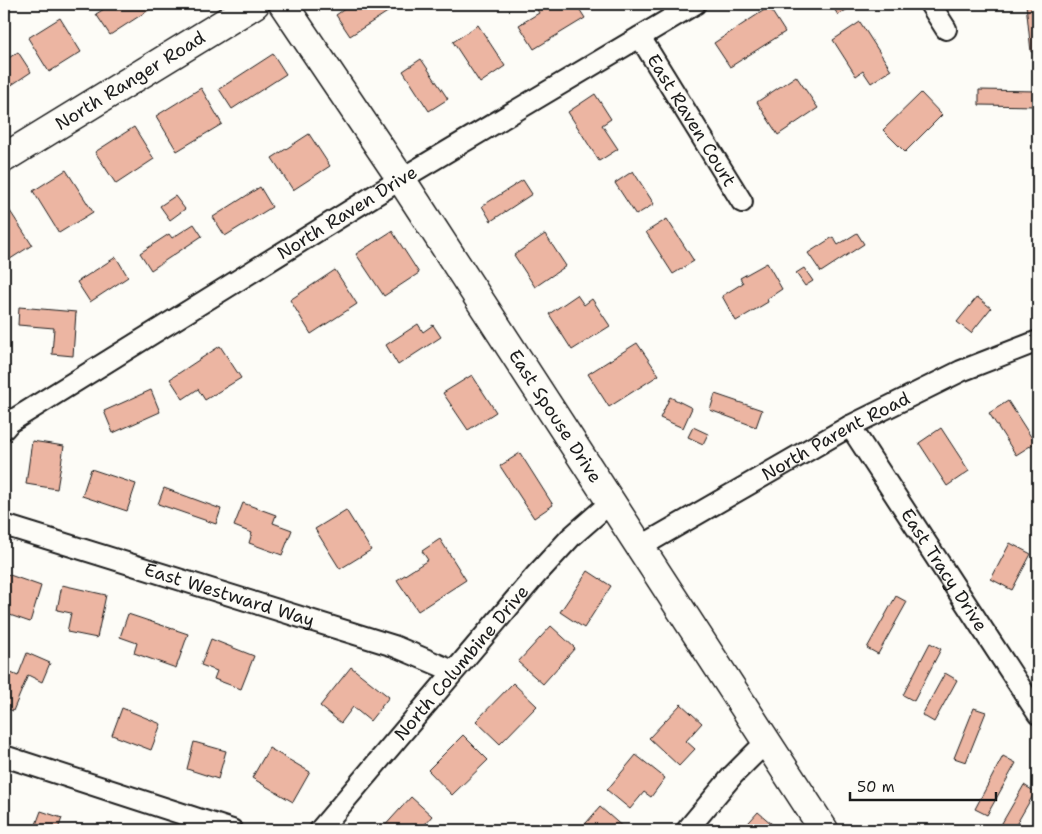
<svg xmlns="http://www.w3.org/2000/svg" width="1042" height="834" font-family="'Shantell Sans',sans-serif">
<rect width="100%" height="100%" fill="#fdfcf7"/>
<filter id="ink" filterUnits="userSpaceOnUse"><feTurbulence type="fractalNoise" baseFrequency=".02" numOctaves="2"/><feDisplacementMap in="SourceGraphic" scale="10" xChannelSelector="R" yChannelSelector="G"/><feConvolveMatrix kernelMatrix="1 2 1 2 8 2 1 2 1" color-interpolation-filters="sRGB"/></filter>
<g filter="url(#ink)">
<g fill="#ecb5a2" stroke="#1c1c1c">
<path d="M 112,4 L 158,4 L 110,35 L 96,14 Z"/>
<path d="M 352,4 L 400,4 L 350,36 L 336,15 Z"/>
<path d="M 534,4 L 576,4 L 585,18 L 534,49 L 519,25 L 539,13 Z"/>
<path d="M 831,4 L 856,4 L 838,15 Z"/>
<path d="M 1026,4 L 1038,4 L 1038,51 L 1031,52 Z"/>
<path d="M 769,7 L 785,32 L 730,67 L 714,43 Z"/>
<path d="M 60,18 L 81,52 L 49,72 L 28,38 Z"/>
<path d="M 860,22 L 891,70 L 871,83 L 863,71 L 856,76 L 833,40 Z"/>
<path d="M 478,25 L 505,66 L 480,83 L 453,42 Z"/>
<path d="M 18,52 L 31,72 L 4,90 L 4,61 Z"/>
<path d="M 273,54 L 286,74 L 232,109 L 219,89 Z"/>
<path d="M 421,59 L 448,99 L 429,111 L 403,71 Z"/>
<path d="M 796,76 L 818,108 L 778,135 L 757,102 Z"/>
<path d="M 201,88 L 222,124 L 177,151 L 156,116 Z"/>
<path d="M 979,90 L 1037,91 L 1037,106 L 979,105 Z"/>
<path d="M 921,93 L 942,115 L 905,152 L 883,130 Z"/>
<path d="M 595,94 L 611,119 L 602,125 L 618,149 L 599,161 L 568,112 Z"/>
<path d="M 134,127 L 154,159 L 116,184 L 95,152 Z"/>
<path d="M 309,134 L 330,166 L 293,190 L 272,158 Z"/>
<path d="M 66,170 L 93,212 L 59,233 L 33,191 Z"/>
<path d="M 633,171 L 654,204 L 636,215 L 615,183 Z"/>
<path d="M 523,180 L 532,194 L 491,221 L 482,206 Z"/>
<path d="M 260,187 L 272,207 L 225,236 L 213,217 Z"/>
<path d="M 175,196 L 185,209 L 170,220 L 160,206 Z"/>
<path d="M 8,208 L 32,245 L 4,263 L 4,211 Z"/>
<path d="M 667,219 L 694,261 L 673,274 L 646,232 Z"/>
<path d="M 194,224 L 202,236 L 151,270 L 140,253 L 169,234 L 172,238 Z"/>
<path d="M 392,231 L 419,273 L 384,296 L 356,254 Z"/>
<path d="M 857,233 L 864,244 L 821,272 L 808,253 L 833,237 L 838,245 Z"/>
<path d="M 545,234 L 566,266 L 535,287 L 514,255 Z"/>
<path d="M 116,257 L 128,277 L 90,302 L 77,282 Z"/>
<path d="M 767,263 L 782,289 L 767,299 L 768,302 L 736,321 L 722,296 L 743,283 L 740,278 Z"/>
<path d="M 804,268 L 813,281 L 805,286 L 796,273 Z"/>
<path d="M 335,270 L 357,304 L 311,334 L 290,300 Z"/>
<path d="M 577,295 L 584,305 L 592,299 L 610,326 L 572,350 L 549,314 Z"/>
<path d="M 977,297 L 991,308 L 971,333 L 957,322 Z"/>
<path d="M 19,307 L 76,312 L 73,356 L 52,354 L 54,328 L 18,325 Z"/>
<path d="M 418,324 L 423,332 L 433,325 L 441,337 L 398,365 L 386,345 Z"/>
<path d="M 637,343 L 659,375 L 609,407 L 588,374 Z"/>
<path d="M 220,346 L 241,378 L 205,400 L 198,389 L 183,399 L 170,379 Z"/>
<path d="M 472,375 L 496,412 L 468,430 L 443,393 Z"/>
<path d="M 151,390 L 160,412 L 113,433 L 104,411 Z"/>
<path d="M 715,394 L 762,410 L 756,427 L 710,410 Z"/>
<path d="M 670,397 L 692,408 L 683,428 L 660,418 Z"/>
<path d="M 1008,401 L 1035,443 L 1016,455 L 989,413 Z"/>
<path d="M 693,427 L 708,434 L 703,444 L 688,437 Z"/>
<path d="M 941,428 L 969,471 L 947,486 L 919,443 Z"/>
<path d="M 32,441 L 64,446 L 57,489 L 26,484 Z"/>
<path d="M 520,453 L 553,505 L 534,518 L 500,466 Z"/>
<path d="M 91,469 L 136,484 L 127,511 L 82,496 Z"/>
<path d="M 164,488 L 221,509 L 216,524 L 158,504 Z"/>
<path d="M 243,503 L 276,515 L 273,523 L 292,530 L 282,555 L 249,543 L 252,533 L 234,526 Z"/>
<path d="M 346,510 L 371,550 L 340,569 L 315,529 Z"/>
<path d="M 440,539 L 466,580 L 418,611 L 397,580 L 428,560 L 422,551 Z"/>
<path d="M 1010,543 L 1031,554 L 1012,590 L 991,579 Z"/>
<path d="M 588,571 L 611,586 L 584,628 L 560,612 Z"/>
<path d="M 4,573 L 41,586 L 30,622 L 4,613 Z"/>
<path d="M 62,585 L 106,595 L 97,638 L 67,632 L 71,613 L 57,610 Z"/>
<path d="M 896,596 L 907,602 L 878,654 L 867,648 Z"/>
<path d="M 128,614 L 188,634 L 176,668 L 134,653 L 137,643 L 120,637 Z"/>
<path d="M 551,626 L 575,648 L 543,684 L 518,662 Z"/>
<path d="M 211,639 L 254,656 L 241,689 L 214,679 L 217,671 L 201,665 Z"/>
<path d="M 930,643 L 941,649 L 914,701 L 903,695 Z"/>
<path d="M 27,653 L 50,663 L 42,682 L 28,675 L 13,711 L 4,707 L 4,670 L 18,676 Z"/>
<path d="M 351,667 L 389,697 L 370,721 L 353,707 L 341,723 L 320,706 Z"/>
<path d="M 945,673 L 957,680 L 934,722 L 922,715 Z"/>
<path d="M 513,683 L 537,706 L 500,744 L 476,721 Z"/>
<path d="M 681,704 L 702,723 L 686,741 L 695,749 L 679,766 L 649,738 Z"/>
<path d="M 122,708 L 161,724 L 151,750 L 112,735 Z"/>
<path d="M 974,708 L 986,712 L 966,762 L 954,758 Z"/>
<path d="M 463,735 L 488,760 L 452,795 L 428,770 Z"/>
<path d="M 194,742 L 226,751 L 218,779 L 187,769 Z"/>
<path d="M 269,748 L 310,772 L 293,802 L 252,778 Z"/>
<path d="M 636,755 L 665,778 L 651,797 L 644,792 L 630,809 L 607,790 Z"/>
<path d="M 1003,756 L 1016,763 L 987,815 L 975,809 Z"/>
<path d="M 1024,785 L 1035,792 L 1013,830 L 998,830 Z"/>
<path d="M 411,797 L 432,816 L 420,830 L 381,830 Z"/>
<path d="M 600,807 L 625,829 L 624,830 L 580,830 Z"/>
<path d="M 41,811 L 62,818 L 58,829 L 62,830 L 34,830 Z"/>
<path d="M 758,812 L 779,830 L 742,830 Z"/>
<path d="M 4,823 L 26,828 L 26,830 L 4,830 Z"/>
</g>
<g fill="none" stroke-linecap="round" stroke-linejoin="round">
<defs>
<g id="street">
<path d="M 930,4 L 946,29"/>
<path id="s1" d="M 640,37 L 742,202"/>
<path id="s2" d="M 850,426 L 1038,714"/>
<path id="s3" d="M 4,429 L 10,422 L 401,179 L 695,4"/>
<path id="s4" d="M 4,525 L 394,646 L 453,671"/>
<path id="s5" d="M 640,547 L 850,426 L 961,371 L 1038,341"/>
<path d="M 4,756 L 232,830"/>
<path id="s6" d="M 320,830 L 535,576 L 571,537 L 611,502"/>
<path d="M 687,830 L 733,775 L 765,743"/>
</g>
<g id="secondary">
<path id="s7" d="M 283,4 L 401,179 L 824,830"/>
<path id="s8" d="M 4,158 L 255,4"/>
</g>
</defs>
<use href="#street" stroke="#1c1c1c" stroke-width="24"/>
<use href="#secondary" stroke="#1c1c1c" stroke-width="31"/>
<use href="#street" stroke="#fdfcf7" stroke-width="20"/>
<use href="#secondary" stroke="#fdfcf7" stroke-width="28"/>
</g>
</g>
<g text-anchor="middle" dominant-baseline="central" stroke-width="4" stroke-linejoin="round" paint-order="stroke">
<g font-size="18" fill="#1c1c1c" stroke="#fdfcf7">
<text stroke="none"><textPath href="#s8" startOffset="148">North Ranger Road</textPath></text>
<text stroke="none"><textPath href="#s1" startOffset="98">East Raven Court</textPath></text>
<text stroke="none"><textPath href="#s3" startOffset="406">North Raven Drive</textPath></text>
<text stroke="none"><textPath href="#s7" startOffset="494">East Spouse Drive</textPath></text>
<text stroke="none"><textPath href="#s5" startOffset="225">North Parent Road</textPath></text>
<text stroke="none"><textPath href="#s2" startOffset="172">East Tracy Drive</textPath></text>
<text stroke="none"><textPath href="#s4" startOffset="236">East Westward Way</textPath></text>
<text stroke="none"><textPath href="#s6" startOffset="219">North Columbine Drive</textPath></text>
</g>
</g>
<rect width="1042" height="834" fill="none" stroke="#fdfcf7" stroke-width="20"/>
<rect x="10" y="10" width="1022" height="814" fill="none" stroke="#1c1c1c" stroke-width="2" filter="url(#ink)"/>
<path d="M850 792v8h146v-8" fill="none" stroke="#1c1c1c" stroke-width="2.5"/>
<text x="857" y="792" font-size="15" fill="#1c1c1c" stroke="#fdfcf7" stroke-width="4" paint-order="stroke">50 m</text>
</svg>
